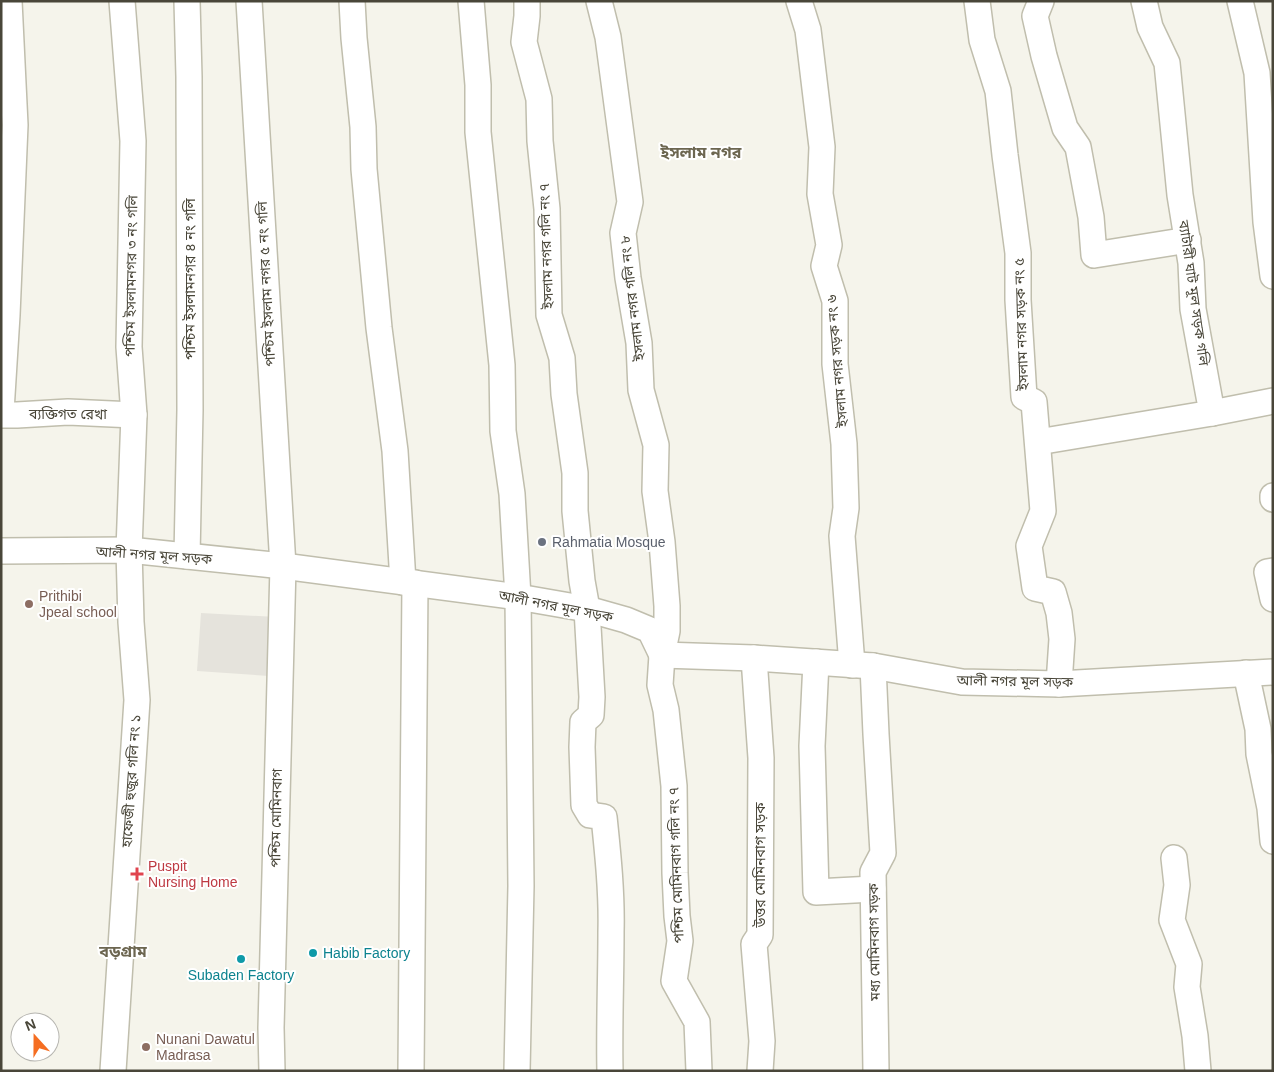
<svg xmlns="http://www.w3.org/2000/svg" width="1274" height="1072" font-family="Arial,'Noto Sans Bengali',sans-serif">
<rect width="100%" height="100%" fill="#f5f4eb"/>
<path fill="#e5e3dc" d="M 201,613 L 277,617 L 269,676 L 197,671 Z"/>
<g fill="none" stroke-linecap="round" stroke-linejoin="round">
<defs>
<g id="minor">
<path d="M 249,1 L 283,566 L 271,1028 L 272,1071"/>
<path d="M 352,1 L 354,38 L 363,127 L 364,169 L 379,328 L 395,451 L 403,582"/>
<path d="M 471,1 L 478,85 L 478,132 L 502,365 L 503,431 L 512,494 L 518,597 L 521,886 L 517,1071"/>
<path d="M 527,1 L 527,16 L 524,42 L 539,99 L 540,141 L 547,209 L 549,315 L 562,358 L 564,394 L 575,473 L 575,511 L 582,581 L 587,609 L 592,697 L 591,715 L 583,722 L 582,747 L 584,805 L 590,815 L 604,817 C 608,855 612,894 611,932 C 611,979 609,1025 610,1071"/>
<path d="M 599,1 L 608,37 L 630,202 L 623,233 L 628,278 L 639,343 L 641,390 L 656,445 L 655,491 L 662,542 L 667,606 L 667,631 L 662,655 L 660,685 L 666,710 L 674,786 L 675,873 L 677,916 L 680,941 L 674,981 L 697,1022 L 699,1071"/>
<path d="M 799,1 L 808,30 L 822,147 L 820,194 L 829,245 L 824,266 L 835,301 L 835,364 L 844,444 L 846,508 L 842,536 L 852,665"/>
<path d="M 977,1 L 982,40 L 998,91 L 1005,155 L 1018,253 L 1018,300 L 1024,397 L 1034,402 L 1043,511 L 1029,546 L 1035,588 L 1053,592 L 1059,613 L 1062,639 L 1059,684"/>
<path d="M 1041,1 L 1035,16 L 1044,56 L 1065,128 L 1078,147 L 1091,217 L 1094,255 L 1188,240"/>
<path d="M 1240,1 L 1257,73 L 1266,222 L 1273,276"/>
<path d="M 1,411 L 7,315 L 15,125 L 9,1"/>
<path d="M 1212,413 L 1273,401"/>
<path d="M 1,415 L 17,415 L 68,412 L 134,415"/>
<path d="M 1038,442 L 1212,413 L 1193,309 L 1191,263 L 1180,195 L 1167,63 L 1150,27 L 1144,1"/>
<path d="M 1273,496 L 1273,499"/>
<path d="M 1,551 L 129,550 L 283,566 L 518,597 L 587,609 L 626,620 L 650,630 L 662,655 L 754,658 L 873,666 L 962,682 L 1059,684 L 1273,672"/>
<path d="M 187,556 L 190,410 L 189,77 L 187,1"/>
<path d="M 1273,571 L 1267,572 L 1273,599"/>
<path d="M 754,658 L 761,758 L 760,935 L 754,944 L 762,1041 L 760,1071"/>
<path d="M 816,662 L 812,746 L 816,892 L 873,889"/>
<path d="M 873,666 L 876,734 L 883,853 L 873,872 L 876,1071"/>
<path d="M 1246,673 L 1258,729 L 1259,754 L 1270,808 L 1273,841"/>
<path d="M 1174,858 L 1177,885 L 1172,920 L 1189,964 L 1187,987 L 1195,1036 L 1198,1071"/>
<path d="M 113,1071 L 137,700 L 131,622 L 129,550 L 134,415 L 129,347 L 133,141 L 122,1"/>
<path d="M 411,1071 L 415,583"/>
</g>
</defs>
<use href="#minor" stroke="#c0bead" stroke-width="28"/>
<use href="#minor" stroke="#fff" stroke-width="25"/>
</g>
<circle fill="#6b7280" stroke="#fff" stroke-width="2" cx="542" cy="542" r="5"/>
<g fill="#8d6e63" stroke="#fff" stroke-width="2">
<circle cx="29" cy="604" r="5"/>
<circle cx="146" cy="1047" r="5"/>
</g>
<path fill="#e0444e" stroke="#fff" stroke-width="2" d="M134.5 866.5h5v5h5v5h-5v5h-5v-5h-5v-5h5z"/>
<g fill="#0f9aa8" stroke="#fff" stroke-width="2">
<circle cx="313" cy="953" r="5"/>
<circle cx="241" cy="959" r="5"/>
</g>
<g text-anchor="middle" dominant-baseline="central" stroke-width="4" stroke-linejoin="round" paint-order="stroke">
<g font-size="14" fill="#494639" stroke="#fff">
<text transform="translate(546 246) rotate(-92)">ইসলাম নগর গলি নং ৭</text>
<text transform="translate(131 276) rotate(-89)">পশ্চিম ইসলামনগর ৩ নং গলি</text>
<text transform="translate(190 279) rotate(-90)">পশ্চিম ইসলামনগর ৪ নং গলি</text>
<text transform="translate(266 284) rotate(-93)">পশ্চিম ইসলাম নগর ৫ নং গলি</text>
<text transform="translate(1194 293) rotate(82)">ব্যাটারী ঘাট মূল সড়ক গলি</text>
<text transform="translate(632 298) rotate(-97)">ইসলাম নগর গলি নং ৮</text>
<text transform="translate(1021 324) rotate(-92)">ইসলাম নগর সড়ক নং ৫</text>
<text transform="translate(837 361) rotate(-95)">ইসলাম নগর সড়ক নং ৬</text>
<text x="68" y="414">ব্যক্তিগত রেখা</text>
<text transform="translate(154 555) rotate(4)">আলী নগর মূল সড়ক</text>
<text transform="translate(556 606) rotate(11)">আলী নগর মূল সড়ক</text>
<text transform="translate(1015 681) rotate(1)">আলী নগর মূল সড়ক</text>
<text transform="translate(131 781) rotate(-86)">হাফেজী হুজুর গলি নং ১</text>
<text transform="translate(276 818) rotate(-89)">পশ্চিম মোমিনবাগ</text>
<text transform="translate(676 865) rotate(-92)">পশ্চিম মোমিনবাগ গলি নং ৭</text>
<text transform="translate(760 865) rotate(-90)">উত্তর মোমিনবাগ সড়ক</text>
<text transform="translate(874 942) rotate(-91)">মধ্য মোমিনবাগ সড়ক</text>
</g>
<g font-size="14" fill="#5b616d" stroke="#fff" text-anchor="start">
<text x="552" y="542">Rahmatia Mosque</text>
</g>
<g font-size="14" fill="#785e54" stroke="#fff" text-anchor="start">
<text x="39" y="596">Prithibi<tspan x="39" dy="16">Jpeal school</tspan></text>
<text x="156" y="1039">Nunani Dawatul<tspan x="156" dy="16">Madrasa</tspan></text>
</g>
<g font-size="14" fill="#be3a42" stroke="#fff" text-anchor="start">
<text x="148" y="866">Puspit<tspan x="148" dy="16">Nursing Home</tspan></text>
</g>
<g font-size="14" fill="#0d838f" stroke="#fff" text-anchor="start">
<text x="323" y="953">Habib Factory</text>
<text x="241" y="975" text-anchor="middle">Subaden Factory</text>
</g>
<g font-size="16" font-weight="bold" fill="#6c6650" stroke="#fff">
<text x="701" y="152">ইসলাম নগর</text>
<text x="123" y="951">বড়গ্রাম</text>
</g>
</g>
<rect width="1274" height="1072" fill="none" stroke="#494639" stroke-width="5"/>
<g transform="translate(35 1037) rotate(339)"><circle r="24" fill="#ffffff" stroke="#b6b5b0"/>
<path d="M0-4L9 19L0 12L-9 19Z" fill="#f56e22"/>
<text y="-8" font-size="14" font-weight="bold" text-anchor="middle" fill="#494639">N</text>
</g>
</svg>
